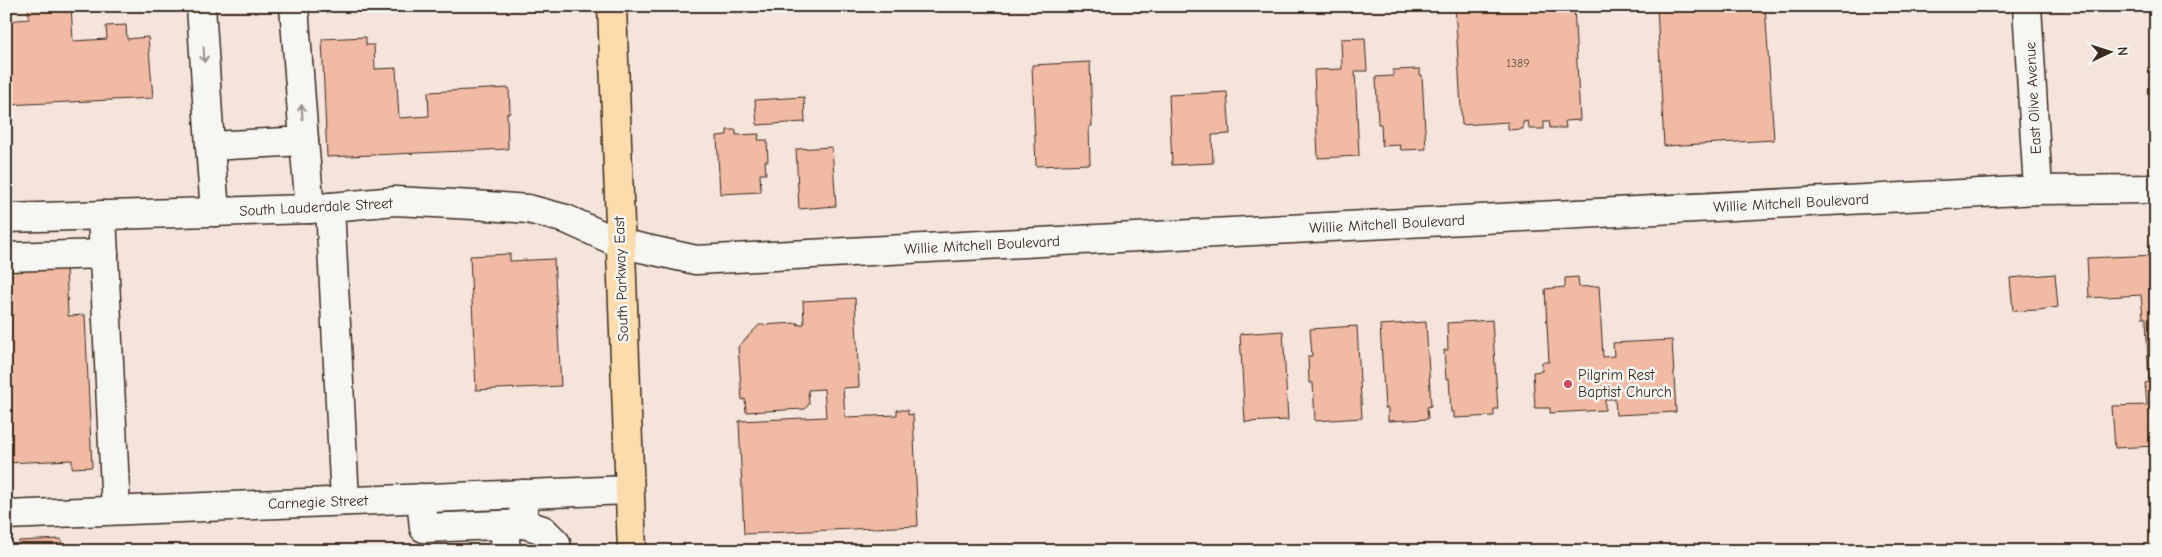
<svg xmlns="http://www.w3.org/2000/svg" width="2162" height="557" font-family="'Comic Neue',sans-serif">
<rect width="100%" height="100%" fill="#f4e4db"/>
<filter id="ink" filterUnits="userSpaceOnUse"><feTurbulence type="fractalNoise" baseFrequency=".02" numOctaves="2"/><feDisplacementMap in="SourceGraphic" scale="10" xChannelSelector="R" yChannelSelector="G"/><feConvolveMatrix kernelMatrix="1 2 1 2 8 2 1 2 1" color-interpolation-filters="sRGB"/></filter>
<g filter="url(#ink)">
<g fill="#f0baa4" stroke="#3b2a1e">
<path d="M 28,6 L 71,6 L 73,41 L 107,39 L 106,26 L 126,25 L 127,39 L 148,37 L 153,98 L 6,105 L 6,21 L 29,19 Z"/>
<path d="M 1455,6 L 1574,6 L 1580,120 L 1565,121 L 1566,128 L 1550,128 L 1549,121 L 1544,121 L 1544,129 L 1529,129 L 1528,121 L 1523,122 L 1523,129 L 1508,130 L 1508,122 L 1462,125 Z"/>
<path d="M 1657,6 L 1765,6 L 1774,140 L 1664,146 Z"/>
<path d="M 366,37 L 366,45 L 374,45 L 375,69 L 396,68 L 399,118 L 429,116 L 428,92 L 509,88 L 510,113 L 507,113 L 508,149 L 327,157 L 322,39 Z"/>
<path d="M 1365,38 L 1367,71 L 1355,71 L 1359,156 L 1318,158 L 1314,70 L 1342,69 L 1341,39 Z"/>
<path d="M 1090,62 L 1092,126 L 1089,126 L 1090,164 L 1036,166 L 1032,65 Z"/>
<path d="M 1420,69 L 1420,75 L 1422,75 L 1426,149 L 1401,150 L 1400,145 L 1382,146 L 1381,124 L 1378,124 L 1376,77 L 1393,76 L 1393,70 Z"/>
<path d="M 1227,92 L 1230,134 L 1212,135 L 1213,163 L 1172,165 L 1169,95 Z"/>
<path d="M 804,97 L 805,122 L 757,125 L 755,100 Z"/>
<path d="M 727,130 L 736,130 L 736,135 L 759,134 L 758,140 L 767,140 L 768,161 L 765,161 L 766,174 L 760,174 L 761,192 L 720,194 L 717,136 L 727,135 Z"/>
<path d="M 832,147 L 836,206 L 799,209 L 796,149 Z"/>
<path d="M 510,254 L 510,261 L 554,259 L 561,386 L 476,390 L 470,256 Z"/>
<path d="M 2156,255 L 2156,446 L 2115,448 L 2112,406 L 2147,405 L 2145,383 L 2149,382 L 2146,318 L 2143,318 L 2141,295 L 2089,298 L 2087,258 Z"/>
<path d="M 66,266 L 68,316 L 85,315 L 92,467 L 72,468 L 72,460 L 6,463 L 6,269 Z"/>
<path d="M 2055,274 L 2058,307 L 2039,310 L 2013,311 L 2010,278 Z"/>
<path d="M 1578,277 L 1579,287 L 1599,286 L 1603,357 L 1614,356 L 1613,343 L 1672,340 L 1676,412 L 1616,415 L 1615,399 L 1605,399 L 1605,410 L 1550,413 L 1550,408 L 1535,408 L 1533,372 L 1542,371 L 1542,362 L 1549,362 L 1545,289 L 1565,287 L 1565,278 Z"/>
<path d="M 855,298 L 859,387 L 843,388 L 845,417 L 897,415 L 897,410 L 908,410 L 908,415 L 913,414 L 918,526 L 744,534 L 739,421 L 826,417 L 824,389 L 808,390 L 809,404 L 805,409 L 746,412 L 745,399 L 742,400 L 738,347 L 759,325 L 798,323 L 798,325 L 804,324 L 803,301 Z"/>
<path d="M 1492,320 L 1498,409 L 1494,409 L 1494,416 L 1454,418 L 1454,412 L 1451,412 L 1449,378 L 1446,379 L 1444,350 L 1448,350 L 1447,323 Z"/>
<path d="M 1426,322 L 1431,406 L 1427,407 L 1428,419 L 1388,421 L 1388,408 L 1385,408 L 1380,325 Z"/>
<path d="M 1357,326 L 1362,418 L 1315,421 L 1313,383 L 1309,383 L 1308,356 L 1312,356 L 1310,329 Z"/>
<path d="M 1283,331 L 1288,420 L 1245,422 L 1240,334 Z"/>
<path d="M 61,539 L 62,551 L 19,551 L 19,541 Z"/>
<path d="M 549,546 L 549,551 L 515,551 L 515,548 Z"/>
</g>
<g fill="none" stroke-linecap="round" stroke-linejoin="round">
<defs>
<g id="minor">
<path d="M 201,6 L 210,146 L 304,141 L 294,6"/>
<path d="M 2027,6 L 2038,190"/>
<path d="M 304,141 L 310,209"/>
<path d="M 210,146 L 215,212"/>
<path d="M 330,207 L 345,501"/>
<path d="M 102,215 L 116,510"/>
<path d="M 6,218 L 310,209 L 395,201 L 474,205 L 528,209 L 566,219 L 619,243 L 696,260 L 2038,190 L 2156,189"/>
<path d="M 6,257 L 104,254"/>
<path d="M 421,498 L 424,528 L 524,524 L 523,494"/>
<path d="M 6,515 L 629,490"/>
<path d="M 524,524 L 543,530 L 556,543 L 557,551"/>
<path d="M 504,525 L 506,551"/>
</g>
<path id="major" d="M 612,6 L 632,551"/>
</defs>
<use href="#minor" stroke="#3b2a1e" stroke-width="31"/>
<use href="#major" stroke="#3b2a1e" stroke-width="31"/>
<use href="#minor" stroke="#f6f6f2" stroke-width="28"/>
<use href="#major" stroke="#fcdcac" stroke-width="28"/>
</g>
<defs><path id="oneway-shaft" d="M-6 0H5M1.5-3L5.5 0L1.5 3" fill="none" stroke-width="1.6" stroke-linecap="round" stroke-linejoin="round" transform="scale(1.25)"/></defs>
<g stroke="#989088">
<use href="#oneway-shaft" transform="translate(204 55) rotate(87)"/>
<use href="#oneway-shaft" transform="translate(302 112) rotate(-94)"/>
</g>
</g>
<circle fill="#d1495b" stroke="#f6f6f2" stroke-width="2" cx="1568" cy="384" r="5"/>
<g text-anchor="middle" dominant-baseline="central" stroke-width="5" stroke-linejoin="round" paint-order="stroke">
<g font-size="12" fill="#684e40">
<text x="1518" y="63">1389</text>
</g>
<g font-size="15" fill="#3b2a1e" stroke="#f6f6f2">
<text transform="translate(2033 98) rotate(-93)">East Olive Avenue</text>
<text transform="translate(1791 203) rotate(-3)">Willie Mitchell Boulevard</text>
<text transform="translate(316 207) rotate(-3)">South Lauderdale Street</text>
<text transform="translate(1387 224) rotate(-3)">Willie Mitchell Boulevard</text>
<text transform="translate(982 245) rotate(-3)">Willie Mitchell Boulevard</text>
<text transform="translate(621 279) rotate(-92)">South Parkway East</text>
<text transform="translate(318 502) rotate(-2)">Carnegie Street</text>
</g>
<g font-size="15" fill="#3b2a1e" stroke="#f6f6f2" text-anchor="start">
<text x="1578" y="375">Pilgrim Rest<tspan x="1578" dy="17">Baptist Church</tspan></text>
</g>
</g>
<rect width="2162" height="557" fill="none" stroke="#f6f6f2" stroke-width="25"/>
<rect x="12" y="12" width="2137" height="532" fill="none" stroke="#3b2a1e" stroke-width="2" filter="url(#ink)"/>
<g transform="translate(2110 52) rotate(86)" stroke="#f6f6f2" stroke-width="4" paint-order="stroke">
<path d="M0-4L9 19L0 12L-9 19Z" fill="#3b2a1e"/>
<text y="-8" font-size="14" font-weight="bold" text-anchor="middle" fill="#3b2a1e">N</text>
</g>
</svg>
